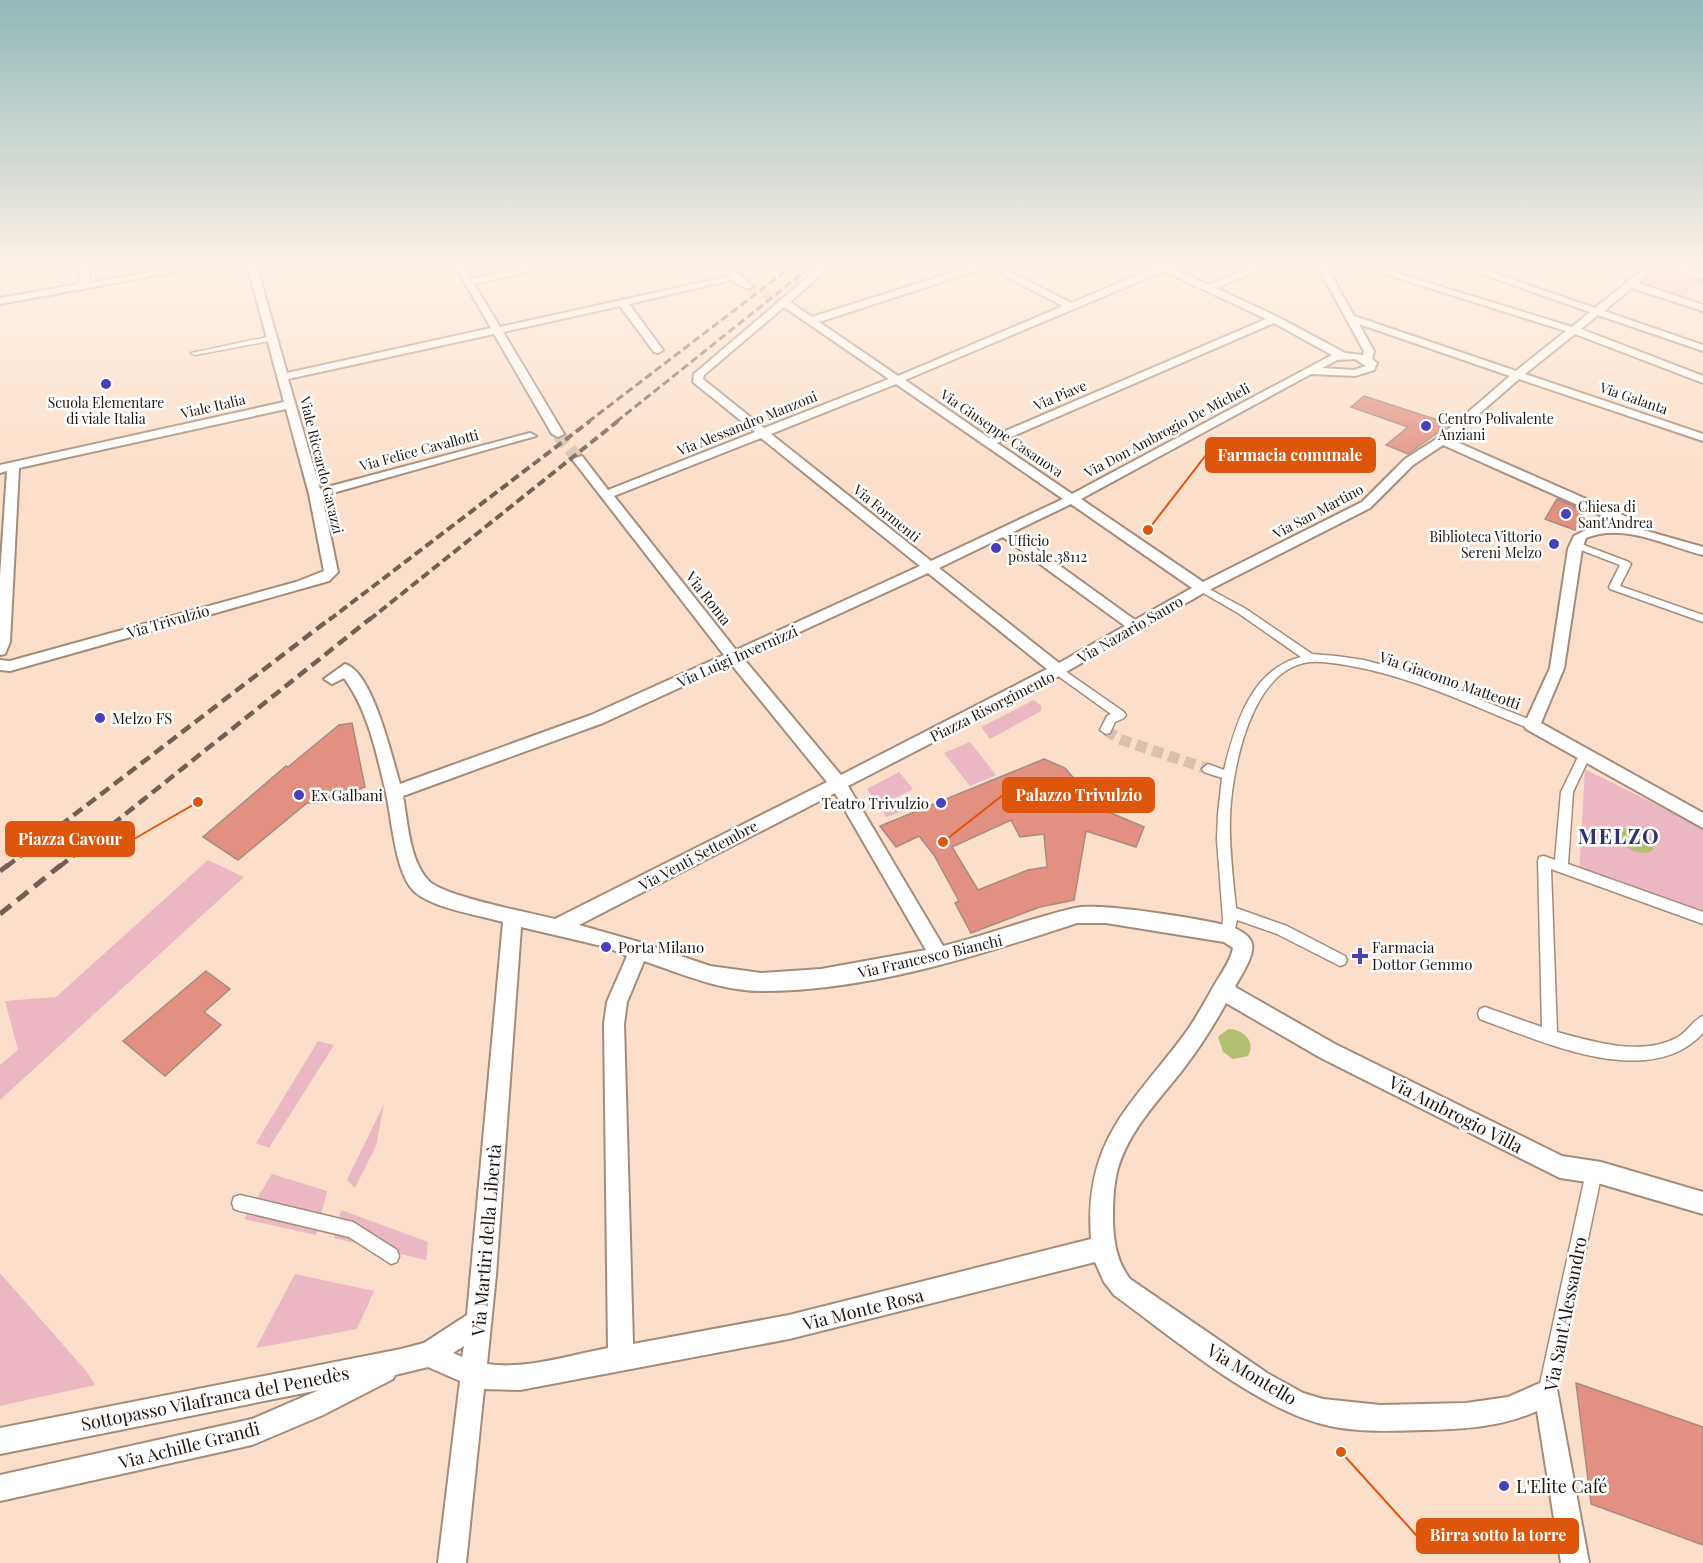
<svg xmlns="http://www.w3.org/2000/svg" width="1703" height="1563" font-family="'Playfair Display',serif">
<rect width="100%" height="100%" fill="#fbdfca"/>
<g fill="#ebb7c3">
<path d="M 1661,266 L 1703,279 L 1703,282 L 1682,297 L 1637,283 Z"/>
<path d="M 1034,700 L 1041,706 L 1041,711 L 990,739 L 981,727 Z"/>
<path d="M 970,742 L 996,775 L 970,786 L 944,753 Z"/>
<path d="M 1585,769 L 1703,828 L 1703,917 L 1579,873 Z"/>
<path d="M 899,772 L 913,789 L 894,799 L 904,811 L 886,817 L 867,789 Z"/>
<path d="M 208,860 L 244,877 L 0,1100 L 0,1065 L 18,1050 L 5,1001 L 56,997 Z"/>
<path d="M 318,1041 L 334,1045 L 269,1148 L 256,1143 Z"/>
<path d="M 384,1104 L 376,1146 L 355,1188 L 347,1180 Z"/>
<path d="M 272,1174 L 327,1191 L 316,1235 L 244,1219 Z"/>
<path d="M 341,1210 L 428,1242 L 426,1260 L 334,1238 Z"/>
<path d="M 0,1273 L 87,1372 L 95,1385 L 0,1406 Z"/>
<path d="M 295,1274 L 374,1291 L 357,1329 L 256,1348 Z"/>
</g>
<g fill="#b4bf71">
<path d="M 1624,828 C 1636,827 1646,833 1653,842 L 1653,850 C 1640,858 1623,848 1618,835 Z"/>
<path d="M 1228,1029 C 1243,1029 1256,1041 1248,1056 L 1233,1059 L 1223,1052 L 1218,1037 Z"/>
</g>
<g fill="#e29181" stroke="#aa8983" stroke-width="1.5" fill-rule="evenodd">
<path d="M 1364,396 L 1450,424 L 1408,454 L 1386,445 L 1408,427 L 1351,407 Z"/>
<path d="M 1557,499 L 1585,511 L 1575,530 L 1545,519 Z"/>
<path d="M 352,723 L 365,787 L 322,803 L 307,803 L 238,860 L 203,837 L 286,766 L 288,767 L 339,725 Z"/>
<path d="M 1044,759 L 1065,768 L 1077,782 L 1071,796 L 1144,827 L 1136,847 L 1086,831 L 1074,900 L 1040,907 L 971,933 L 955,903 L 959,901 L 934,855 L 919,836 L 896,847 L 880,826 ZM 1011,820 L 1020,837 L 1044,834 L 1047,867 L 1028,870 L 978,890 L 952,847 Z"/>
<path d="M 206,971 L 230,989 L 204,1012 L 221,1025 L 165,1076 L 123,1041 Z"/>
<path d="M 1576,1383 L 1703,1427 L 1703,1545 L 1591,1504 Z"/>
</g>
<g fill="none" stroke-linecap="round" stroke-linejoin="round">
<path stroke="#dac1ae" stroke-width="11" stroke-dasharray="11 6" stroke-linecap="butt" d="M 1106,730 L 1119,739 L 1208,769"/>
<path stroke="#dac1ae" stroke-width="10" stroke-dasharray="10 5" stroke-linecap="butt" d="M 748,286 L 786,304"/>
<path stroke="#dac1ae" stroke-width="13" stroke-dasharray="13 6" stroke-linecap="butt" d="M 558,434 L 578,459"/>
<defs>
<g id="pedestrian">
<path d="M 272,336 L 275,336 L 275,340 L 195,355 L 191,353 Z"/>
<path d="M 1576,542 L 1629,562 L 1631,564 L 1620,586 L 1703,615 L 1703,622 L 1610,589 L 1609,587 L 1620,565 L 1573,547 L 1571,545 Z"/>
<path d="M 1202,585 L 1246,609 L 1312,654 L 1336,656 L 1364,660 L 1397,669 L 1456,690 L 1536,722 L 1538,725 L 1532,729 L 1528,728 C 1471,705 1413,677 1351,666 C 1338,664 1324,661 1311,662 C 1251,667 1232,769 1230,816 C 1229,847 1233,877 1236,908 L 1287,926 L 1345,956 L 1347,960 L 1345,964 L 1340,966 L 1277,934 L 1237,920 L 1233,938 L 1228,940 L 1223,938 L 1221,934 L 1223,919 L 1217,840 L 1218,814 L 1222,778 L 1204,772 L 1202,769 L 1208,764 L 1224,770 C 1235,725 1251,669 1301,657 L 1238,613 L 1198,590 L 1197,588 Z"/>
<path d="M 1058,666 L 1124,712 L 1126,715 L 1124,718 L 1115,722 L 1110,733 L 1106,734 L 1100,730 L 1107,716 L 1111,714 L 1054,673 L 1053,670 Z"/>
<path d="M 1584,752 L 1590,756 L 1573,792 L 1568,864 L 1703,912 L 1703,924 L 1551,869 L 1557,1032 C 1594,1042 1642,1057 1678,1037 C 1687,1032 1693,1020 1703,1016 L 1703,1033 C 1650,1091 1546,1043 1485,1021 L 1480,1019 L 1478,1014 L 1480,1009 L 1485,1007 L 1542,1027 L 1538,861 L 1539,857 L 1544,856 L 1555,860 L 1561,792 L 1580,753 Z"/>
<path d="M 1594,1164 L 1600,1166 L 1602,1172 L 1556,1393 L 1554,1400 L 1547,1402 L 1540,1400 L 1538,1393 L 1586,1172 L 1588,1166 Z"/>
<path d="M 240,1195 L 353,1222 L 397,1250 L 399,1256 L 397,1262 L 391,1264 L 349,1237 L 240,1211 L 234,1209 L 232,1203 L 234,1197 Z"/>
</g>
<g id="minor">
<path d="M 80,264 L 90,264 L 89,283 L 197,264 L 218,264 L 0,304 L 0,298 L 79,284 Z"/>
<path d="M 247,264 L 256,264 L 287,373 L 491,328 L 454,264 L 463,264 L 471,279 L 545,264 L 563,264 L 474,284 L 500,327 L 726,277 L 731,280 L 629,304 L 663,350 L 658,353 L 654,352 L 620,306 L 503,332 L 564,434 L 558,437 L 552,434 L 494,334 L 288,379 L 320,489 L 530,433 L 536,436 L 322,496 L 338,572 L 329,581 L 10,671 L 0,670 L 0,660 L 10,661 L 296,582 L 324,571 L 309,494 L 286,409 L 19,468 L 10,642 L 5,654 L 0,655 L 0,576 L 7,471 L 0,473 L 0,465 L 284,402 Z"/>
<path d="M 718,264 L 727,264 L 753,286 L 748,289 L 734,282 Z"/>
<path d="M 823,264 L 833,264 L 790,302 L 812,317 L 979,264 L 996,264 L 1071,303 L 1157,267 L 1155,264 L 1176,264 L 1172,267 L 1209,285 L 1248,268 L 1246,264 L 1255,264 L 1256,271 L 1216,288 L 1278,317 L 1345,353 L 1363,355 L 1364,351 L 1316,264 L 1325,264 L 1354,316 L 1516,371 L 1566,331 L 1353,264 L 1367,264 L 1572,327 L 1590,312 L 1453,264 L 1466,264 L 1595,308 L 1650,264 L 1660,264 L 1638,283 L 1703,305 L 1703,311 L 1632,288 L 1604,311 L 1703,345 L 1703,351 L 1598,315 L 1581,329 L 1703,376 L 1703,383 L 1575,334 L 1525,374 L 1703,434 L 1703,441 L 1519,379 L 1450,439 L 1643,524 L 1643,530 L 1703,547 L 1703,555 C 1667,546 1623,522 1586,538 L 1582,549 L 1564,668 L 1541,723 L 1703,813 L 1703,828 L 1526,729 L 1524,725 L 1550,668 L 1568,549 L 1574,536 L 1592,527 L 1627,527 L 1443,445 L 1413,465 L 1370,508 L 1207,591 L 1038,688 L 848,786 L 943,946 C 988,935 1031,918 1075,908 C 1099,902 1202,919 1229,926 C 1236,928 1248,934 1251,941 C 1257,954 1240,976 1235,987 L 1335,1044 L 1562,1156 L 1601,1162 L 1703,1192 L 1703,1214 L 1601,1184 L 1560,1178 L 1321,1058 L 1226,1003 C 1213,1027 1198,1050 1181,1072 C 1157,1102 1129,1131 1118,1168 C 1113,1186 1113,1204 1113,1223 C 1114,1244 1117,1262 1130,1279 L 1267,1373 L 1303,1393 L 1323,1399 L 1380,1405 L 1466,1403 L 1508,1397 L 1547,1380 L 1556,1384 L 1589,1563 L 1561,1563 L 1537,1411 C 1501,1427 1465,1429 1426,1430 C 1391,1431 1355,1433 1322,1424 C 1253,1406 1172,1337 1114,1295 L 1104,1282 L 1095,1262 L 789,1339 L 520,1390 L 484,1389 L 466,1563 L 438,1563 L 460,1381 L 428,1367 L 395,1375 L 393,1379 L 323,1415 L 252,1445 L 0,1501 L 0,1475 L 252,1419 L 319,1390 L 0,1454 L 0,1428 L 401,1349 L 424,1343 L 467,1315 L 503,922 C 479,915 436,909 416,893 C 395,876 392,819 386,793 C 377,755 368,710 344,678 L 332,684 L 324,679 L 345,664 C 373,672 392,758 400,784 L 591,715 L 724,655 L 572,459 L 582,456 L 608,490 L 755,432 L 693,382 L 694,374 ZM 988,267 L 1063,306 L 898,376 L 819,322 ZM 1164,271 L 1266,319 L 989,438 L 905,380 ZM 784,307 L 889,379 L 764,428 L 703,379 L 704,375 ZM 1274,323 L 1332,355 L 1072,494 L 997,443 ZM 1359,324 L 1510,376 L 1438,438 L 1405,459 L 1362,502 L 1203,582 L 1081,499 L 1311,374 L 1355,376 L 1374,370 L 1377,363 L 1372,359 L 1374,351 ZM 1355,359 L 1366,366 L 1354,370 L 1322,368 L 1337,360 ZM 896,384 L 1063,499 L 931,561 L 771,434 ZM 761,438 L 920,566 L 736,650 L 614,496 ZM 1071,504 L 1192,588 L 1135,620 L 1013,532 ZM 1003,537 L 1125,626 L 1059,663 L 939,568 ZM 928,573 L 1047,669 L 841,775 L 743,658 ZM 731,664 L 827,782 L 555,919 C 531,913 441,896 428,880 C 409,859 408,823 403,796 L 603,723 ZM 835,793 L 926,950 L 821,969 L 761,973 L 710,966 L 639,942 L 579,925 ZM 1077,923 L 1106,923 L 1224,942 L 1233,948 C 1231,960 1221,974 1215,984 C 1205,1001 1196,1019 1184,1035 C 1130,1107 1084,1140 1091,1239 L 789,1315 L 633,1344 L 624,1024 L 627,1002 L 644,961 C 682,974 721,991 762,991 C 870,991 976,956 1077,923 ZM 521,927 L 606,947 L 627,956 L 607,1002 L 604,1024 L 608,1348 C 570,1355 526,1370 487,1364 L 496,1275 ZM 464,1346 L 462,1357 L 453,1353 Z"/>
<path d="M 1663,264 L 1676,264 L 1703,273 L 1703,279 Z"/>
</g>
</defs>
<use href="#pedestrian" stroke="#a58c79" stroke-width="3"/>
<use href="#minor" stroke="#a58c79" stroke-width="4"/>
<use href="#pedestrian" fill="#fff" fill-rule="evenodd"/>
<use href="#minor" fill="#fff" fill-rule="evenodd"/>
<g stroke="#716054" stroke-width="3" stroke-dasharray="8 4" stroke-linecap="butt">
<path d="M 588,422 L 795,264"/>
<path d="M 616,422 L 814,264"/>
</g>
<g stroke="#716054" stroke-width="4" stroke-dasharray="9 4.5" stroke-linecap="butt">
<path d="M 329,620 L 590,421"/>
<path d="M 369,620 L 618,421"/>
</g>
<g stroke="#716054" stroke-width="4.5" stroke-dasharray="11 6" stroke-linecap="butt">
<path d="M 6,867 L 331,618"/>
<path d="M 59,867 L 371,618"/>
</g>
<g stroke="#716054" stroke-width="5" stroke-dasharray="14 8" stroke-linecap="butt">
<path d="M 0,871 L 8,865"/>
<path d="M 0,914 L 61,865"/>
</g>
</g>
<linearGradient id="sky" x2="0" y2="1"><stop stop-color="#93b8b8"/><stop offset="0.55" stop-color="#fdf1e7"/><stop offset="1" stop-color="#fdf1e7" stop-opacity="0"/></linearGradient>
<rect width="1703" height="483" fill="url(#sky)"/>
<g fill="#4740b6" stroke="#fff" stroke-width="2">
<circle cx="106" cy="384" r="6"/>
<circle cx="1426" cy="426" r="6"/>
<circle cx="1566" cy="514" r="6"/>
<circle cx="1554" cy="544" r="6"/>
<circle cx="996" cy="548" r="6"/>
<circle cx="100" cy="718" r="6"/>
<circle cx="299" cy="795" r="6"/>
<circle cx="941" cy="803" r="6"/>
<circle cx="606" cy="947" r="6"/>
<path d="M1357 947h6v6h6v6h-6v6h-6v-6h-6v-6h6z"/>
<circle cx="1504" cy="1486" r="6"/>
</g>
<g text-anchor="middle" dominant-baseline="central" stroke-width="5" stroke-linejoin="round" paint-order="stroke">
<g font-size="14" fill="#1f150e" stroke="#fff">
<text transform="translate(1060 395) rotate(-23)">Via Piave</text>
<text transform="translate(1634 398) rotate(19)">Via Galanta</text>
<text transform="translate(213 406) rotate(-13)">Viale Italia</text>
<text transform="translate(747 423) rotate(-22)">Via Alessandro Manzoni</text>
<text transform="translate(1167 430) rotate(-28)">Via Don Ambrogio De Micheli</text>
<text transform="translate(1002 433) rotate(34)">Via Giuseppe Casanova</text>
<text transform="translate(419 450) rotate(-15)">Via Felice Cavallotti</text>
<text transform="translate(322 465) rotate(76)">Viale Riccardo Gavazzi</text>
<text transform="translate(1318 511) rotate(-28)">Via San Martino</text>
<text transform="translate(887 513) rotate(39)">Via Formenti</text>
</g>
<g font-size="14" fill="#1f150e" stroke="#fff" text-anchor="start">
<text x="106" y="402" text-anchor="middle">Scuola Elementare<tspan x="106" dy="16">di viale Italia</tspan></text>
<text x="1438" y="418">Centro Polivalente<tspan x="1438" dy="16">Anziani</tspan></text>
<text x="1578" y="506">Chiesa di<tspan x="1578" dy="16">Sant'Andrea</tspan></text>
<text x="1542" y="536" text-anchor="end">Biblioteca Vittorio<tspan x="1542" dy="16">Sereni Melzo</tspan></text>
<text x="1008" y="540">Ufficio<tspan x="1008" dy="16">postale 38112</tspan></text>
</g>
<g font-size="15" fill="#1f150e" stroke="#fff">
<text transform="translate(709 598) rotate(52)">Via Roma</text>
<text transform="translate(168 621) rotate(-16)">Via Trivulzio</text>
<text transform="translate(1130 629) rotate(-30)">Via Nazario Sauro</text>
<text transform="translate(737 656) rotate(-24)">Via Luigi Invernizzi</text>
<text transform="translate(1450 680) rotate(19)">Via Giacomo Matteotti</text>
<text transform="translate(992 706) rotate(-27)">Piazza Risorgimento</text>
<text transform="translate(698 855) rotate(-28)">Via Venti Settembre</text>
<text transform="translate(930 956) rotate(-13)">Via Francesco Bianchi</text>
</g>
<g font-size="15" fill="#1f150e" stroke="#fff" text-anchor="start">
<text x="112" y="718">Melzo FS</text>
<text x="311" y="795">Ex Galbani</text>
<text x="929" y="803" text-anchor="end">Teatro Trivulzio</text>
<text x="618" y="947">Porta Milano</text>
<text x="1372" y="947">Farmacia<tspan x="1372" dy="17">Dottor Gemmo</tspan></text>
</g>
<g font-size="18" fill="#1f150e" stroke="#fff">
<text transform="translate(1456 1114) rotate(27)">Via Ambrogio Villa</text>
<text transform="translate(486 1240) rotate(-85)">Via Martiri della Libertà</text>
<text transform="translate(863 1309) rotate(-14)">Via Monte Rosa</text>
<text transform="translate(1565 1314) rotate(-79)">Via Sant'Alessandro</text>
<text transform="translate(1252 1374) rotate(31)">Via Montello</text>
<text transform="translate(215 1398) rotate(-11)">Sottopasso Vilafranca del Penedès</text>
<text transform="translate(189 1445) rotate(-14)">Via Achille Grandi</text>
</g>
<g font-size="18" fill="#1f150e" stroke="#fff" text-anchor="start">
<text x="1516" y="1486">L'Elite Café</text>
</g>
<g font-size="21" font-weight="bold" letter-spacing="1.5" fill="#31326d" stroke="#fff">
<text x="1619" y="835">MELZO</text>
</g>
</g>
<path fill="none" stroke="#de560c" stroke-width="2" d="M1148 530L1206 455M943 842L1003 795M198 802L134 839M1341 1452L1417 1536"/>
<g fill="#de560c" stroke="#fff" stroke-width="2">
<circle cx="1148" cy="530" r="6"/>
<circle cx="943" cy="842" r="6"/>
<circle cx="198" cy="802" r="6"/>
<circle cx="1341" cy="1452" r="6"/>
</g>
<g fill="#de560c" stroke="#de560c" stroke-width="2">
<rect x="1206" y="438" width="169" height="34" rx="6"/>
<rect x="1003" y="778" width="151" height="34" rx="6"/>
<rect x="6" y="822" width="128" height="34" rx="6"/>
<rect x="1417" y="1519" width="161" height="34" rx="6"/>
</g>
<g font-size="16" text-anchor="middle" font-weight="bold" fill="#fff">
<text x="1290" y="461">Farmacia comunale</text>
<text x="1079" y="801">Palazzo Trivulzio</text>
<text x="70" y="845">Piazza Cavour</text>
<text x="1498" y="1541">Birra sotto la torre</text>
</g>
</svg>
